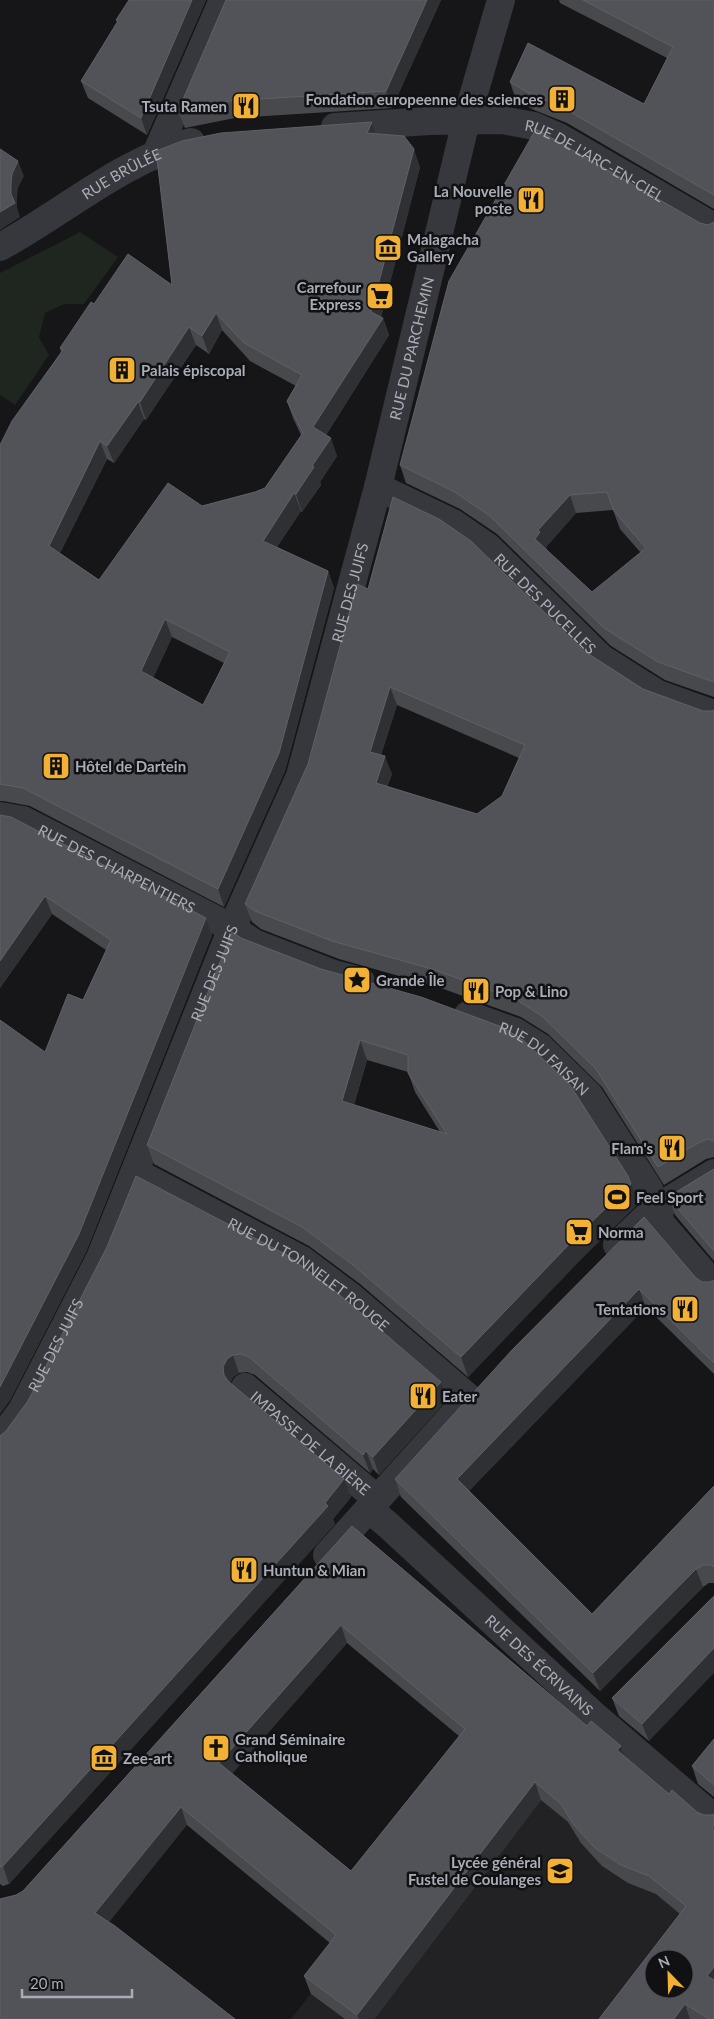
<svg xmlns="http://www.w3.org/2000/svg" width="714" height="2019" font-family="Lato,sans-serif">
<rect width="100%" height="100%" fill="#161618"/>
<path fill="#222225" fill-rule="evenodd" d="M 482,1773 L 714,1844 L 714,2019 L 291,2019 ZM 654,1959 L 684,1959 L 684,1989 L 654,1989 Z"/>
<path fill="#1e261f" d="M 80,232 L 118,257 L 84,304 L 64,304 L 45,313 L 39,337 L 49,355 L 15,405 L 0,395 L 0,273 Z"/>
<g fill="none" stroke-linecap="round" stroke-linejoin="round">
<g stroke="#37383d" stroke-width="28">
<path id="s1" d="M 335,127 L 430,121 L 502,120 L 534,126 L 559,137 L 714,227"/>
<path d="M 156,154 L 223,0"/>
<path id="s2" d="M 0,247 C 63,213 121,161 191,142"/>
<path id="s3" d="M 378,487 L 453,523 L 488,547 L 601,658 L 658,694 L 714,714"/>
<path id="s4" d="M 0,816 L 23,820 L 232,928 L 254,943 L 334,974 L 361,981"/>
<path id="s5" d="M 468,1015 L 516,1032 L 540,1047 L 589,1095 L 649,1189 L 662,1225 L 714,1285"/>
<path id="s6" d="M 135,1172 L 302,1260 L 350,1296 L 469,1398"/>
<path d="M 617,1245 L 655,1209 L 714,1173"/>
<path id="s7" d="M 245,1387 L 377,1499"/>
<path id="s8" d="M 0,1440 L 22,1410 L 100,1258 L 232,928 L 300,776 L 378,487 L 466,121 L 501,0"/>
<path id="s9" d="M 369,1509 L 388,1525 L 596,1717 L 714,1818"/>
<path d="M 327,1555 L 454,1414"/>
</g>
</g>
<g fill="#47494d" fill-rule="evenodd">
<path d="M 129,0 L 206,0 L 147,135 L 88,98 L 81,81 L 117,22 L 116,20 Z"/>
<path d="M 441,0 L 392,108 L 235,118 L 185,128 L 178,111 Z"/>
<path d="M 559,0 L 714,0 L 714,209 L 567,123 L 534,110 L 516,100 L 510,82 L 644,104 L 667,58 L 560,3 Z"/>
<path d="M 372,122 L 376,134 L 420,167 L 381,317 L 383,318 L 389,335 L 326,435 L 337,456 L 320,482 L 321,485 L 302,512 L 301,511 L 277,547 L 328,571 L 334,588 L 285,771 L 224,907 L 30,806 L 3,801 L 0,801 L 0,445 L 61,352 L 60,348 L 94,304 L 172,285 ZM 222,330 L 250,361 L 296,386 L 287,401 L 293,418 L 301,435 L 265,488 L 255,492 L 202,506 L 99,580 L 60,553 L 107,459 L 114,463 L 144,419 L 146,420 L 196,345 L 209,354 ZM 172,637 L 224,663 L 203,705 L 153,678 Z"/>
<path d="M 714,222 L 714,697 L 665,680 L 611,646 L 497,534 L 460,509 L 406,483 L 400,465 L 700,223 L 708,225 ZM 613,510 L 620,529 L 641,553 L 592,592 L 547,550 L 546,547 L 576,513 Z"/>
<path d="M 368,589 L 584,651 L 643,689 L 703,711 L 711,711 L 714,710 L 714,1157 L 706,1159 L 664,1185 L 602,1087 L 548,1034 L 521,1017 L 438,987 L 339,959 L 261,929 L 252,922 L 245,904 L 308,764 ZM 397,705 L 519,758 L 502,796 L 477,814 L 387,787 L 392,774 L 381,755 Z"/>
<path d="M 0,815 L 206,918 L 212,935 L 86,1252 L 9,1402 L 45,1052 L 83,1000 L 106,950 L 52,914 L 0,988 Z"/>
<path d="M 232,932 L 628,1176 L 638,1204 L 585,1255 L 468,1377 L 360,1284 L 309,1246 L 154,1164 L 147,1145 ZM 367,1060 L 408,1072 L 415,1092 L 440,1132 L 354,1105 Z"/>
<path d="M 714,1169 L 714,1261 L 675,1215 L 668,1197 Z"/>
<path d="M 644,1217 L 696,1278 L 702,1282 L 710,1282 L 714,1280 L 714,1374 L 646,1307 L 469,1491 L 592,1614 L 714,1486 L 714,1583 L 709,1583 L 703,1587 L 600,1691 L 401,1497 L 395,1479 Z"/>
<path d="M 107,1247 L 441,1382 L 447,1400 L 379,1475 L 373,1469 L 370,1473 L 255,1375 L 247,1372 L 239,1373 L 233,1377 L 230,1383 L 344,1479 L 351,1497 L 333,1519 L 335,1524 L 9,1884 L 3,1886 L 0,1884 L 0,1436 L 6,1431 L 28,1401 Z"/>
<path d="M 352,1526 L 587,1726 L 621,1746 L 624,1756 L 669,1794 L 697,1812 L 704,1815 L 712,1815 L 714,2019 L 599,2019 L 680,1914 L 656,1894 L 628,1883 L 602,1866 L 581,1843 L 568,1822 L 541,1800 L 374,2019 L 345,2019 L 311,1994 L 304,1976 L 330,1943 L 187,1825 L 16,1895 L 23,1891 ZM 347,1643 L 459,1736 L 351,1871 L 232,1773 Z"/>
<path d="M 714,1596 L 649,1741 L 619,1716 L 612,1698 Z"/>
<path d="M 714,1739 L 714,1797 L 698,1784 L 692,1766 Z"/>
</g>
<g fill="#2f3033">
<path d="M 192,0 L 206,0 L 147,135 L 141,118 Z"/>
<path d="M 427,0 L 441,0 L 392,108 L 386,91 Z"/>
<path d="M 372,122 L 378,140 L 367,133 Z"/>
<path d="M 414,149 L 420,167 L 380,322 L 383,318 L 389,335 L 320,444 L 313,427 L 371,312 Z"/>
<path d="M 18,161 L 24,176 L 18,188 L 17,199 L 17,207 L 20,217 L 0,230 L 0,212 L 11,194 L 11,184 L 12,174 Z"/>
<path d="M 216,313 L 222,330 L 209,354 L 202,336 Z"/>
<path d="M 189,327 L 196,345 L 146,420 L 140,402 Z"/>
<path d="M 138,402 L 144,419 L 114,463 L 107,446 Z"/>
<path d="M 331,438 L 337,456 L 320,482 L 321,485 L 302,512 L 296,494 L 312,466 Z"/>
<path d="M 100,441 L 107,459 L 55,563 L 49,546 Z"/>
<path d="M 294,493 L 301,511 L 269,559 L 263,541 Z"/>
<path d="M 570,495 L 576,513 L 546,547 L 547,550 L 535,539 L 538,530 Z"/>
<path d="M 328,571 L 334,588 L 285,771 L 224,907 L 218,889 Z"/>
<path d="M 165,619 L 172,637 L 148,689 L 141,671 Z"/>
<path d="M 390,687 L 397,705 L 376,770 L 370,752 Z"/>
<path d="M 385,756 L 392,774 L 382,801 L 376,783 Z"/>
<path d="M 45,896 L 52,914 L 0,988 L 0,961 Z"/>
<path d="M 206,918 L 212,935 L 86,1252 L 9,1402 L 0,1414 L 0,1387 Z"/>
<path d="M 360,1040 L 367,1060 L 349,1121 L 342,1101 Z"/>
<path d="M 631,1184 L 638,1204 L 585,1255 L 468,1377 L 461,1357 L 578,1235 Z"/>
<path d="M 639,1289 L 646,1307 L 463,1497 L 457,1479 Z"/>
<path d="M 233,1355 L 239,1373 L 233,1377 L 230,1385 L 224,1375 L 223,1367 L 227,1359 Z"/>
<path d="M 441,1382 L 447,1400 L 379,1475 L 373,1457 Z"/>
<path d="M 366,1451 L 373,1469 L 370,1473 L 363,1455 Z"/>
<path d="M 344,1479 L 351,1497 L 333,1519 L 335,1524 L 9,1884 L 3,1866 L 325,1503 Z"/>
<path d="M 696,1569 L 703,1587 L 600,1691 L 593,1673 Z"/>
<path d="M 341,1625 L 347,1643 L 226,1781 L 219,1763 Z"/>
<path d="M 714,1648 L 714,1673 L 649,1741 L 642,1724 Z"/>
<path d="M 621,1746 L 627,1764 L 617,1750 Z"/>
<path d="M 535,1782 L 541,1800 L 374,2019 L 359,2019 L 357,2015 Z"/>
<path d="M 181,1807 L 187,1825 L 102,1931 L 95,1913 Z"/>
<path d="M 714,1967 L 714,1993 L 707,1976 Z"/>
<path d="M 685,2004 L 690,2019 L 674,2019 Z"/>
</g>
<g fill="#525359" stroke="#5f6168" fill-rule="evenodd">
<path d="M 129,0 L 192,0 L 141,118 L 81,81 L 118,21 L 116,20 Z"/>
<path d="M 226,0 L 427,0 L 386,91 L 229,101 L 178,111 Z"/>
<path d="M 583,0 L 714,0 L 714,195 L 560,106 L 527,92 L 510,82 L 528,43 L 644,104 L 673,47 Z"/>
<path d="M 372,122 L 367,133 L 404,136 L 414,149 L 371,312 L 383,318 L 313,427 L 331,438 L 312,466 L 314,467 L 296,494 L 294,493 L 263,541 L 328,571 L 279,753 L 218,889 L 23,788 L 0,784 L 0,445 L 12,421 L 63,350 L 60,348 L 91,302 L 94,304 L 128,254 L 172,285 L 156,151 L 182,141 L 221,133 ZM 216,313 L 244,343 L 302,375 L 287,401 L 303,433 L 265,488 L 255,492 L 202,506 L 168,483 L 99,580 L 49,546 L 100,441 L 107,446 L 138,402 L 140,402 L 189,327 L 202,336 ZM 165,619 L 230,652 L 203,705 L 141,671 Z"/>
<path d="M 536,129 L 700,223 L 708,225 L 714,222 L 714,682 L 658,662 L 604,628 L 490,516 L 453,491 L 400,465 L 449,281 ZM 607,492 L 614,511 L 646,548 L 592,592 L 535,539 L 540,532 L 538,530 L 570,495 Z"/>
<path d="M 0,149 L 18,161 L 12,174 L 11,184 L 11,194 L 15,203 L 0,212 Z"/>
<path d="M 393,497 L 439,519 L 471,541 L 584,651 L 643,689 L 703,711 L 711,711 L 714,710 L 714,1141 L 708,1139 L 700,1142 L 658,1167 L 596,1069 L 542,1016 L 515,999 L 432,969 L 332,941 L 255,911 L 245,904 L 308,764 L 357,584 L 368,589 ZM 390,687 L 525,745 L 502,796 L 477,814 L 376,783 L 385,756 L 370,752 Z"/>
<path d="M 0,815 L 11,817 L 206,918 L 79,1234 L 0,1387 L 0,1020 L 45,1052 L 68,994 L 83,1000 L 111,940 L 45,896 L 0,961 Z"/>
<path d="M 232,932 L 241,938 L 321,969 L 421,997 L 502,1027 L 523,1040 L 570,1085 L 628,1176 L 631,1184 L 578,1235 L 461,1357 L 353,1265 L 302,1227 L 147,1145 ZM 360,1040 L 408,1055 L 408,1073 L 447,1134 L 342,1101 Z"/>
<path d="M 714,1169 L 714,1251 L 668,1197 Z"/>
<path d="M 136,1176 L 287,1255 L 334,1290 L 441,1382 L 373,1457 L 366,1451 L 363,1455 L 249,1357 L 241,1354 L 233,1355 L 227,1359 L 223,1367 L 224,1375 L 228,1381 L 344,1479 L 325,1503 L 328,1506 L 3,1866 L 0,1867 L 0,1436 L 6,1431 L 28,1401 L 107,1247 Z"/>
<path d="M 644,1217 L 696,1278 L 702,1282 L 710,1282 L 714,1280 L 714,1363 L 639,1289 L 457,1479 L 592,1614 L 714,1486 L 714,1567 L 711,1565 L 703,1565 L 696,1569 L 593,1673 L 395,1479 L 512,1350 Z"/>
<path d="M 352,1526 L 587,1726 L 591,1721 L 621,1746 L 617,1750 L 669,1794 L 672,1790 L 697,1812 L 704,1815 L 712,1815 L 714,1814 L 714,1826 L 712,1829 L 714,1830 L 714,1967 L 707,1976 L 714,1980 L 714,2019 L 709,2019 L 685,2004 L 674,2019 L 599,2019 L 686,1906 L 649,1876 L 621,1865 L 595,1848 L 574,1825 L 561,1804 L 535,1782 L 357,2015 L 304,1976 L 336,1935 L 181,1807 L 95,1913 L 115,1926 L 235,2019 L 0,2019 L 0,1899 L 16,1895 L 23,1891 ZM 341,1625 L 465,1729 L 351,1871 L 219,1763 ZM 654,1959 L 684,1959 L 684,1989 L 654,1989 Z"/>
<path d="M 714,1596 L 714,1648 L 642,1724 L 612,1698 Z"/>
<path d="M 714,1739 L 714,1785 L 692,1766 Z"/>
</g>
<defs>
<symbol id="building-square" viewBox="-11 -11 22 22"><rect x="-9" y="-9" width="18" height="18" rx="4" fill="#f2b134" stroke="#111113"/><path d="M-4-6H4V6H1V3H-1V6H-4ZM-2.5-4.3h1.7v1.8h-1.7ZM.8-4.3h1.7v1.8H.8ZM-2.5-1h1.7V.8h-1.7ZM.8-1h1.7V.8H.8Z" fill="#111"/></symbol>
<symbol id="restaurant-square" viewBox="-11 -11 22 22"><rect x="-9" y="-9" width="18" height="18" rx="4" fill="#f2b134" stroke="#111113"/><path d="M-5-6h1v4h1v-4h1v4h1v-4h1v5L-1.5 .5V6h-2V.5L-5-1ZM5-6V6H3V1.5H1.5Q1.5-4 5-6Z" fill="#111"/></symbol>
<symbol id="museum-square" viewBox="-11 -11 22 22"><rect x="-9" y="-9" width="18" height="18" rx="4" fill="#f2b134" stroke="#111113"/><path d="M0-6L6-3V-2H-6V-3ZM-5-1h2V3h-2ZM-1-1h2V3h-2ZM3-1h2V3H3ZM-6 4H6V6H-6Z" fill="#111"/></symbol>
<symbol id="supermarket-square" viewBox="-11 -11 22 22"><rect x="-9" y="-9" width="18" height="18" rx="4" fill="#f2b134" stroke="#111113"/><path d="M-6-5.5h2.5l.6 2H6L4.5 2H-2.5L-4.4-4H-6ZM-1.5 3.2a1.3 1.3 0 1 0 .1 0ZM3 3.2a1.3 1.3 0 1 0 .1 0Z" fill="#111"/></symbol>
<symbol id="sight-square" viewBox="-11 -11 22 22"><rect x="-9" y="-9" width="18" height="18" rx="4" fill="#f2b134" stroke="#111113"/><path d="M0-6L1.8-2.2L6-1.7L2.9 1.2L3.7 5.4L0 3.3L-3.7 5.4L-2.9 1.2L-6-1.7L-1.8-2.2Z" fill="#111"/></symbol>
<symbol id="stadium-square" viewBox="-11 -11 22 22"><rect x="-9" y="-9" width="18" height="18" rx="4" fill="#f2b134" stroke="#111113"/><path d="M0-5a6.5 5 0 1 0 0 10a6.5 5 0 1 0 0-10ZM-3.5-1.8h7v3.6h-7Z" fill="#111"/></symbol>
<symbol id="church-square" viewBox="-11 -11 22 22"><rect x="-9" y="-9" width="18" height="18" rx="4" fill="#f2b134" stroke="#111113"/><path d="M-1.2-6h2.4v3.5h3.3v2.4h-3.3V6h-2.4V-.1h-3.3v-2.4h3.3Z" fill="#111"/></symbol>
<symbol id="school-square" viewBox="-11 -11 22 22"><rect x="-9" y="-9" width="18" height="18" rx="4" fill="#f2b134" stroke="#111113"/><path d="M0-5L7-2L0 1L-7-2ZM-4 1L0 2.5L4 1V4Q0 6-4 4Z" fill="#111"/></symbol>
</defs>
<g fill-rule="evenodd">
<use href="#building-square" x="546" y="83" width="32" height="32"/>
<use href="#restaurant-square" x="230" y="90" width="32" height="32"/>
<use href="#restaurant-square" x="515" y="184" width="32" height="32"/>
<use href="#museum-square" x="372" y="232" width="32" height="32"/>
<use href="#supermarket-square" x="364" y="280" width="32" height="32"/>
<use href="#building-square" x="106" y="354" width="32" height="32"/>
<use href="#building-square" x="40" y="750" width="32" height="32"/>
<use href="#sight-square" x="341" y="964" width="32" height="32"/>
<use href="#restaurant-square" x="460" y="975" width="32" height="32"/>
<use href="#restaurant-square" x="656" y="1132" width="32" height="32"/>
<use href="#stadium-square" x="601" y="1181" width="32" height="32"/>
<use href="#supermarket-square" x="563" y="1216" width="32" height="32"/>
<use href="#restaurant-square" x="669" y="1293" width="32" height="32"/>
<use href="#restaurant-square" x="407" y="1380" width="32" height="32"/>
<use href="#restaurant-square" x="228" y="1554" width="32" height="32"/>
<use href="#church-square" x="200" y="1732" width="32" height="32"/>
<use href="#museum-square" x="88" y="1742" width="32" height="32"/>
<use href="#school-square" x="544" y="1855" width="32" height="32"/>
</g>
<g text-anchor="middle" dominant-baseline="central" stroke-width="5" stroke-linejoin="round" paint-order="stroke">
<g font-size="15" font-weight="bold" fill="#a8adb8" stroke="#111113" text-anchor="start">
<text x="543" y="99" text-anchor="end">Fondation europeenne des sciences</text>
<text x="227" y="106" text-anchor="end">Tsuta Ramen</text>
<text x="512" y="191" text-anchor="end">La Nouvelle<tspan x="512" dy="17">poste</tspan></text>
<text x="407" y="239">Malagacha<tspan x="407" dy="17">Gallery</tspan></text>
<text x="361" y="287" text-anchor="end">Carrefour<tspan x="361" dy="17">Express</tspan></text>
<text x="141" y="370">Palais épiscopal</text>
<text x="75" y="766">Hôtel de Dartein</text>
<text x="376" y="980">Grande Île</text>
<text x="495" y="991">Pop &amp; Lino</text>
<text x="653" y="1148" text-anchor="end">Flam's</text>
<text x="636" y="1197">Feel Sport</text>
<text x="598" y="1232">Norma</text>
<text x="666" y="1309" text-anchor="end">Tentations</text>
<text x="442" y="1396">Eater</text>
<text x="263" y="1570">Huntun &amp; Mian</text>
<text x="235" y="1739">Grand Séminaire<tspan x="235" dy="17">Catholique</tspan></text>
<text x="123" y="1758">Zee-art</text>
<text x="541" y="1862" text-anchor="end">Lycée général<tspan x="541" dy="17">Fustel de Coulanges</tspan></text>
</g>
<g font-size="15" fill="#a8adb8" stroke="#111113">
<text stroke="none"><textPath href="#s1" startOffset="269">RUE DE L'ARC-EN-CIEL</textPath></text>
<text stroke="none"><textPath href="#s2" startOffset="142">RUE BRÛLÉE</textPath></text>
<text stroke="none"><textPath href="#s8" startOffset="1172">RUE DU PARCHEMIN</textPath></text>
<text stroke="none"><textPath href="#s8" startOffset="920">RUE DES JUIFS</textPath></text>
<text stroke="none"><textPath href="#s3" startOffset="206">RUE DES PUCELLES</textPath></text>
<text stroke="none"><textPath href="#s4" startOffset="129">RUE DES CHARPENTIERS</textPath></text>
<text stroke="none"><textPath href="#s8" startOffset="515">RUE DES JUIFS</textPath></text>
<text stroke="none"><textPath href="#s5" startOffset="89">RUE DU FAISAN</textPath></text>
<text stroke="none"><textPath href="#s6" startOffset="202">RUE DU TONNELET ROUGE</textPath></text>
<text stroke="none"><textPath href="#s8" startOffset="110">RUE DES JUIFS</textPath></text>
<text stroke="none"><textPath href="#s7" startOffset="86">IMPASSE DE LA BIÈRE</textPath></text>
<text stroke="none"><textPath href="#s9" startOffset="231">RUE DES ÉCRIVAINS</textPath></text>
</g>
</g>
<g transform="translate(669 1974) rotate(337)"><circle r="24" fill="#111113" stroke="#4d4f55"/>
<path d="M0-4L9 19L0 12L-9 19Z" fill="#f2b134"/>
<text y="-8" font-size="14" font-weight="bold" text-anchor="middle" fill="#a8adb8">N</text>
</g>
<path d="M22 1989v8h110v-8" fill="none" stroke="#a8adb8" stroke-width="2.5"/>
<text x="30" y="1989" font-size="15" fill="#a8adb8" stroke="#111113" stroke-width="4" paint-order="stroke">20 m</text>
</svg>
